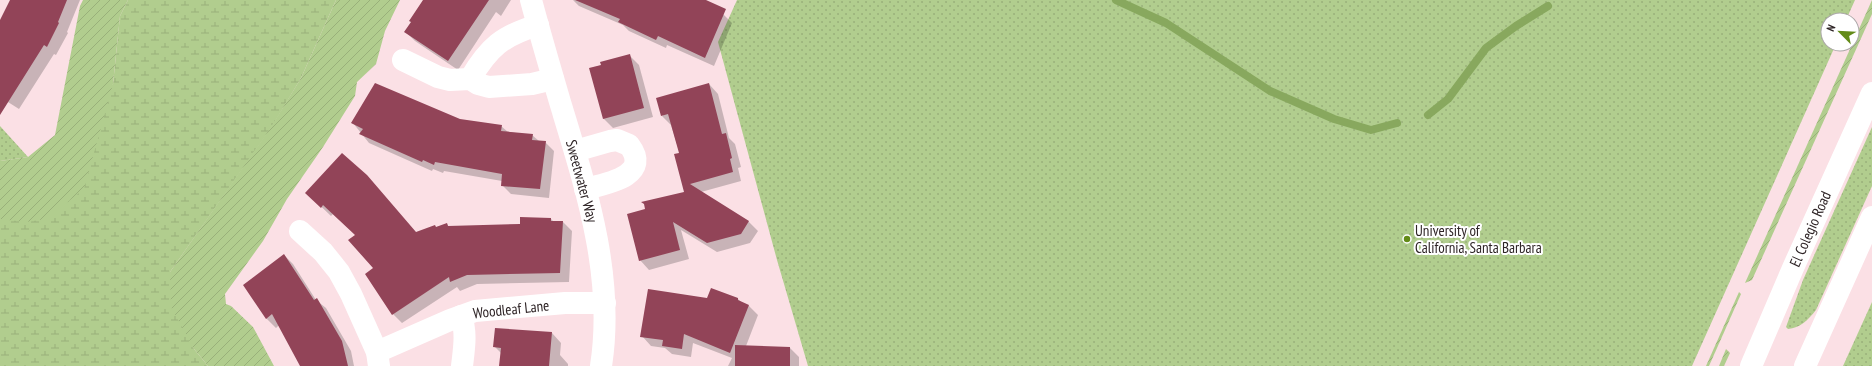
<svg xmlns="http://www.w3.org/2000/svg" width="1872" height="366" font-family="'PT Sans Narrow',sans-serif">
<defs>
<pattern id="grass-dots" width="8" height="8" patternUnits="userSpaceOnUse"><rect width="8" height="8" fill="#b1cd8e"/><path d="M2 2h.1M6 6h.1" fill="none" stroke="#99b07a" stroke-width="1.8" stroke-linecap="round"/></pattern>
<pattern id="wetland-marsh" width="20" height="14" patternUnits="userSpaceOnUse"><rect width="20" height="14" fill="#b1cd8e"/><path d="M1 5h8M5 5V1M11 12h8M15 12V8" fill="none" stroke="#99b07a"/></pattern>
<pattern id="garden-furrows" width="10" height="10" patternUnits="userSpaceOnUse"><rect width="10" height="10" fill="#b1cd8e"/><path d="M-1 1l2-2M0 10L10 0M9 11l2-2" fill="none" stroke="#99b07a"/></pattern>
</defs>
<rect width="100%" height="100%" fill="#fbe0e5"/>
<g fill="url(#grass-dots)">
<path d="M 737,0 L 1855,0 L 1846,20 L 1828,20 L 1828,44 L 1836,44 L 1692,366 L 808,366 L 777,260 L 718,42 Z"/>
<path d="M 0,126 L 28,157 L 0,161 Z"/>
<path d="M 1872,127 L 1872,186 L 1816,310 C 1808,320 1800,328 1788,329 L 1786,327 L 1803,280 Z"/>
<path d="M 1872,302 L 1872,366 L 1843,366 Z"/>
</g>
<path fill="url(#wetland-marsh)" d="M 128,0 L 336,0 L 301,78 L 271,128 L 170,272 L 194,349 L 208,366 L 0,366 L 0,219 L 113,84 L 120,16 Z"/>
<g fill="url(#garden-furrows)">
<path d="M 83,0 L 128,0 L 120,16 L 113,84 L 84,189 L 46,219 L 26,222 L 0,219 L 0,161 L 28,157 L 55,135 L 80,6 Z"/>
<path d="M 336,0 L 400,0 L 385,31 L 376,64 L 357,82 L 355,96 L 323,147 L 287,199 L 263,241 L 225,294 L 226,304 L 231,306 L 253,327 L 274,366 L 208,366 L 194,349 L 171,307 L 170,272 L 271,127 L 301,78 Z"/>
<path d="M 1872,0 L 1872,14 L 1752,280 L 1745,283 Z"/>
<path d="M 1739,292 L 1741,294 L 1709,366 L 1706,366 Z"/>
<path d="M 1726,349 L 1730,353 L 1724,366 L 1719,366 Z"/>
</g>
<g fill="#0003">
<path d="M 11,0 L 80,0 L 67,32 L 68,33 L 56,55 L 54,54 L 19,109 L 0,97 L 0,22 Z"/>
<path d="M 424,0 L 511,0 L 501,16 L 496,12 L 458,70 L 415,41 L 406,32 Z"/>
<path d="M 573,0 L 692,0 L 723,14 L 732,23 L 714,66 L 667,45 L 666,48 L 629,31 L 623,25 L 579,6 Z"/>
<path d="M 629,55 L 639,65 L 653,117 L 613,128 L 604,119 L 591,69 Z"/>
<path d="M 709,84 L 718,94 L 729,138 L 735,144 L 741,167 L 738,168 L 741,181 L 701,192 L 748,221 L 758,231 L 750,243 L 717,252 L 681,230 L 689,259 L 649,270 L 640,260 L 647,210 L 685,192 L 680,154 L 671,125 L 662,116 Z"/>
<path d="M 460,120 L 501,126 L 508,132 L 532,135 L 539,141 L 545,142 L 554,151 L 549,198 L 511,194 L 502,185 L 502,181 L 444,171 L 443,173 L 433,169 L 432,171 L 369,143 L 353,123 Z"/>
<path d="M 366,176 L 416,233 L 447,224 L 449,227 L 521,225 L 551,219 L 554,222 L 563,222 L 572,231 L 569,282 L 477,284 L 460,291 L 457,287 L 402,323 L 393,314 L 374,269 L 356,235 L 333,214 L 331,216 L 307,193 Z"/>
<path d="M 284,255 L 293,264 L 316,300 L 326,308 L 351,351 L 354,366 L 301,366 L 279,325 L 276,328 L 266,318 Z"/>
<path d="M 708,299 L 738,299 L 742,303 L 749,306 L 758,315 L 746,346 L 790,348 L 799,357 L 799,366 L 728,366 L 732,358 L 693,343 L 691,357 L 672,354 L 665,348 L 651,346 L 642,336 Z"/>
<path d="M 552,333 L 561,343 L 560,355 L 568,364 L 568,366 L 500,366 L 502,354 L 494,346 Z"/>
</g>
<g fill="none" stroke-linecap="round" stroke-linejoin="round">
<g stroke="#88a85e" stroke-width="8">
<path d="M 1116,0 L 1166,23 L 1270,91 L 1334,119 L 1371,130 L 1397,123"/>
<path d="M 1428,115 L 1448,99 L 1486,48 L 1516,26 L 1548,6"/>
</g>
</g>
<g fill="#924458">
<path d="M 10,0 L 67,0 L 58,22 L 59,23 L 47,47 L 44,45 L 0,115 L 0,20 Z"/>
<path d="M 423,0 L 489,0 L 448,61 L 404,32 L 411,22 L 409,21 Z"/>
<path d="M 575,0 L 706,0 L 726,9 L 705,58 L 658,36 L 656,40 L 618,22 L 620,19 Z"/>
<path d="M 630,54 L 644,108 L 603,119 L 589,68 L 601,65 L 600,62 Z"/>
<path d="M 375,83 L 460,119 L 502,125 L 501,131 L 533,134 L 532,140 L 546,141 L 540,189 L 501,186 L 502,174 L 435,162 L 434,165 L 423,160 L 422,162 L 359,134 L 363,129 L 351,123 Z"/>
<path d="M 709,83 L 722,134 L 726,133 L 732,158 L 730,159 L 733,172 L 690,184 L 749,221 L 741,234 L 707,243 L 673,222 L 680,250 L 639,261 L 627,214 L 645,209 L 644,204 L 641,202 L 684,192 L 674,154 L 679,153 L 668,114 L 661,116 L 656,98 Z"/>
<path d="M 342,153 L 367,175 L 416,232 L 435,225 L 436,227 L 447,223 L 448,226 L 520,224 L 520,217 L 551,218 L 551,221 L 563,221 L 560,273 L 467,275 L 450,282 L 449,277 L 392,315 L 365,274 L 373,268 L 348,240 L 355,235 L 323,205 L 321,208 L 305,193 Z"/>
<path d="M 284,254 L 314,300 L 317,298 L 342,341 L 348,366 L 300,366 L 272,314 L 266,319 L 243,285 Z"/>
<path d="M 711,288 L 738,298 L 738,300 L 749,305 L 730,353 L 684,334 L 682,349 L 662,346 L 663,340 L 640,337 L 648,289 L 707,298 Z"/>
<path d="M 495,328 L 552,332 L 549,366 L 499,366 L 501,348 L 493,347 Z"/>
<path d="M 735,345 L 790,347 L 790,366 L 735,366 Z"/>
</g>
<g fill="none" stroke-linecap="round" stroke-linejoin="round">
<g stroke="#fff" stroke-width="22">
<path d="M 531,0 C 540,34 550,68 560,102 C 586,188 615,276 601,366"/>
<path d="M 403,60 L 438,77 L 450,80 L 470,79 L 478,84 L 489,87 L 532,84 L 553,79"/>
<path d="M 470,79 C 489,47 502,36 538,25"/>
<path d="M 575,151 L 610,141 L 617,140 L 629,145 C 653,176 605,184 585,189"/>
<path d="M 300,231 L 323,252 L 339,272 L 351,294 L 377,352 L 379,366"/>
<path d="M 461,316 C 467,332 464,349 462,366"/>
<path d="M 377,352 L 450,320 L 475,311 L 565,303 L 605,303"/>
</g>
<g stroke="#fff" stroke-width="22">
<path d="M 1751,366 L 1793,268 L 1872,93"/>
<path d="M 1805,366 L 1872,217"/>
</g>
</g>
<circle fill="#638b18" stroke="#fff" stroke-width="1.5" cx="1407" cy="239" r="4"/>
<g text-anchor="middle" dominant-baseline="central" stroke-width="4" stroke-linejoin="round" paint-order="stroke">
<g font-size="15" fill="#2e2426" stroke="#fff">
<text transform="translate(582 181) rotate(75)">Sweetwater Way</text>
<text transform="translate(1810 229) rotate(-66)">El Colegio Road</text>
<text transform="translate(511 309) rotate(-6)">Woodleaf Lane</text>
</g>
<g font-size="15" fill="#2e2426" stroke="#fff" text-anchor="start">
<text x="1415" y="230">University of<tspan x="1415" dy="17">California, Santa Barbara</tspan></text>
</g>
</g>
<g transform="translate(1840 32) rotate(294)"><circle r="19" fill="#ffffff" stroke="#aba7a8"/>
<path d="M0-3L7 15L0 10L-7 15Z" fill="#638b18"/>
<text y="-6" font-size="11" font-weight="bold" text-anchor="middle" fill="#2e2426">N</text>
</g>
</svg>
